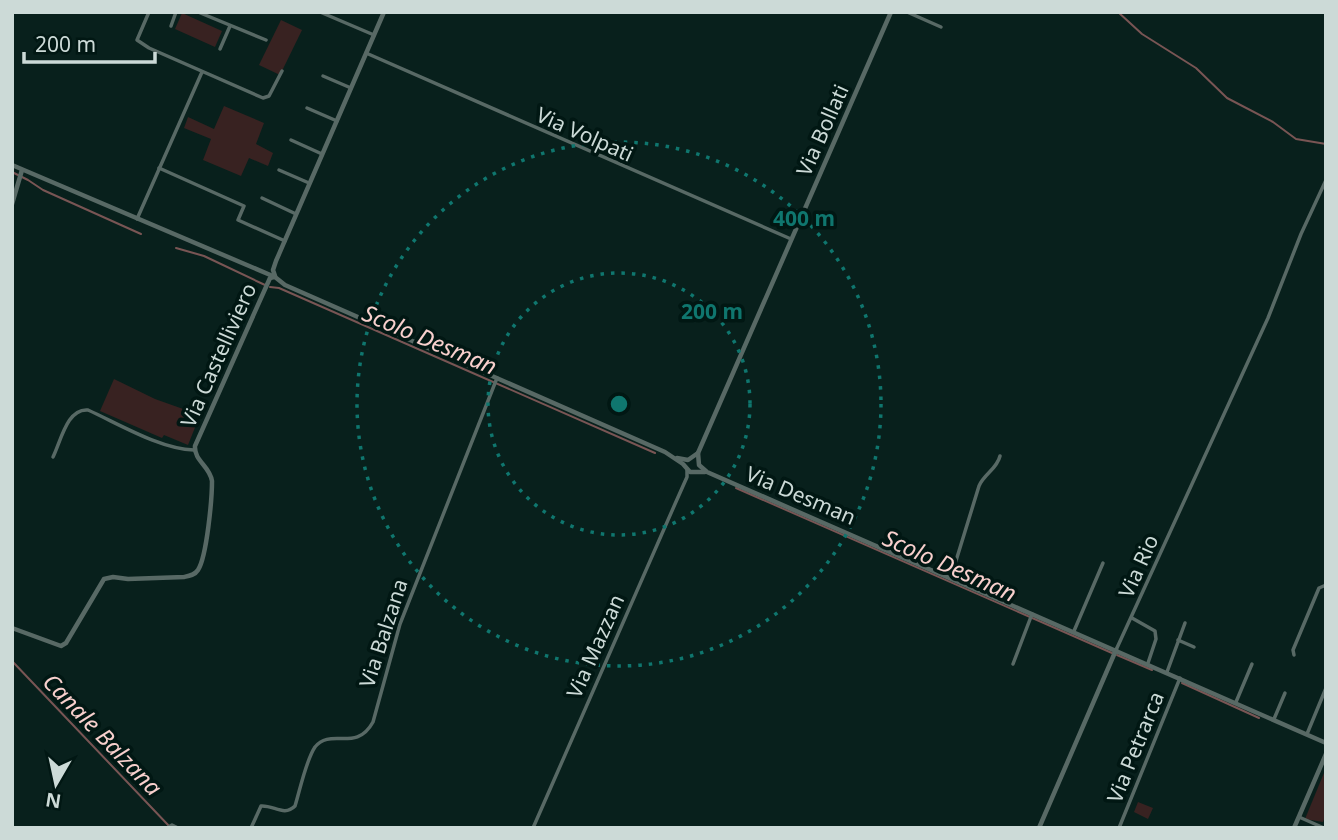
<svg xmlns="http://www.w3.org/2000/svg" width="1338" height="840" font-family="'Noto Sans',sans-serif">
<rect width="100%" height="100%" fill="#08201c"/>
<g fill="#382221">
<path d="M 182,13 L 222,31 L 215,47 L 175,29 Z"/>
<path d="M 281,20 L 302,30 L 280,75 L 259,65 Z"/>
<path d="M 224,106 L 264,123 L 256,144 L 273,153 L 268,166 L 249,158 L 241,176 L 203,160 L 211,139 L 184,128 L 188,117 L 214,129 Z"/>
<path d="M 114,379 L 155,399 L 200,415 L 188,445 L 164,435 L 162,438 L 100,411 Z"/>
<path d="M 1326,768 L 1326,814 L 1323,822 L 1305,819 Z"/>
<path d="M 1138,802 L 1153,808 L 1148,819 L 1134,812 Z"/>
</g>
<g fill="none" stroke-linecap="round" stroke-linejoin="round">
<g stroke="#795554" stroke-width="2">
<path d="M 1118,12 L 1142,34 L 1196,68 L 1227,98 L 1273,122 L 1296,139 L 1326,144"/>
<path d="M 12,172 L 28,180 L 43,190 L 141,234"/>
<path d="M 176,248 L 204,256 L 265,285"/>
<path d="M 270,287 L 279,288 L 655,453"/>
<path d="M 736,488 L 1112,653"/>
<path d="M 1117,655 L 1152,670"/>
<path d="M 12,661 L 170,827"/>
<path d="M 1182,683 L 1259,718"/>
</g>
<g stroke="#586965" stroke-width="3.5">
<path d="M 149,12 L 137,40 L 149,48 L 263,98 L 269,96 L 282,71"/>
<path d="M 198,12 L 266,40"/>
<path d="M 320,12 L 374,35"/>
<path d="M 907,12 L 941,27"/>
<path d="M 171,26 L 176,12"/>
<path d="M 220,49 L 230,26"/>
<path d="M 366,53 L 791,239"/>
<path d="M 323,76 L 351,88"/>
<path d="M 307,108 L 337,121"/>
<path d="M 291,140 L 322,154"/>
<path d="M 159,168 L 244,206 L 238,220 L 285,241"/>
<path d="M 279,170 L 309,183"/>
<path d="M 262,198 L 296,214"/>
<path d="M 137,219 L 202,72"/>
<path d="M 53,457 C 61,441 67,408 88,410 C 119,424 160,449 194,450"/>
<path d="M 951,577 L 979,486 C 984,474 997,469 1000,456"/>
<path d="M 1132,618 L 1155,631 L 1156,639 L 1148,663"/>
<path d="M 1074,631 L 1103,563"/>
<path d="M 1178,640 L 1194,647"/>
<path d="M 1116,650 L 1268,318 L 1301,234 L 1326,180"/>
<path d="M 1294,655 L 1293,650 L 1319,588 L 1326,585"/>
<path d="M 1013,664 L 1032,614"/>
<path d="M 1167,672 L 1185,623"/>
<path d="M 1236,702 L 1252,664"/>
<path d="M 1274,719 L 1285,693"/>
<path d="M 1307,734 L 1326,688"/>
<path d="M 1299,817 L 1324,828"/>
<path d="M 167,828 L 172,825 L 178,828"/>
<path d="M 251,828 L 261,806 C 274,805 284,817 295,806 C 300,790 306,760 315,747 C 331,727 356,753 373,722 L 400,624 L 497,378"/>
<path d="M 533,828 L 675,504 L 687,477 L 687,469"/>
<path d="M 1119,828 L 1180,678"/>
</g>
<g stroke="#586965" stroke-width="4.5">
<path d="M 891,12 L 698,453 L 699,465 L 707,472 L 1326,743"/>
<path d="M 12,165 L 275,277 L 285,285 L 665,452 L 683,464 L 690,472 L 705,472"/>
<path d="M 12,204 L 22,170"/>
<path d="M 275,276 L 273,270 L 276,261 L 384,12"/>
<path d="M 677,458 L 688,460 L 698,453"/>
<path d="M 12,628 L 61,646 L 66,643 L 104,579 L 113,577 L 128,579 L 184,577 C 189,576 195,575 198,570 C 207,556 212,498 212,481 C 210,466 194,461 195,446 L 270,278 L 274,277"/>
<path d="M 1039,828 L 1116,650"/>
<path d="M 1294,828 L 1326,754"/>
</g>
</g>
<g fill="none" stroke="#0f766e" stroke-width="3.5" stroke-dasharray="3.5 7">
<circle cx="619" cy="404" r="131"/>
<circle cx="619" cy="404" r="262"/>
</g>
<g text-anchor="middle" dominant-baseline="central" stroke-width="7" stroke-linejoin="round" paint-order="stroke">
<g font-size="21" fill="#ccdad7" stroke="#011713">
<text transform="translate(822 130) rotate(-66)">Via Bollati</text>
<text transform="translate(585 134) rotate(24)">Via Volpati</text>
<text transform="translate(218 355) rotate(-66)">Via Castelliviero</text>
<text transform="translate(801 495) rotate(23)">Via Desman</text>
<text transform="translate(1138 566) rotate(-66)">Via Rio</text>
<text transform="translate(383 633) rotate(-72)">Via Balzana</text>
<text transform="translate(595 646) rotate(-66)">Via Mazzan</text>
<text transform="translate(1135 747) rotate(-68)">Via Petrarca</text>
</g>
<g font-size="23" font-style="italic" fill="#f8d0cd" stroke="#011713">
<text transform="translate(430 339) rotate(23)">Scolo Desman</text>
<text transform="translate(950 565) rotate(24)">Scolo Desman</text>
<text transform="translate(103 734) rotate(46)">Canale Balzana</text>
</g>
</g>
<circle cx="619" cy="404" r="10" fill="#0f766e" stroke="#011713" stroke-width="3.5"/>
<g font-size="21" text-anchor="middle" font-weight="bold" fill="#0f766e" stroke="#011713" stroke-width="7" stroke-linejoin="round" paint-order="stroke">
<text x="804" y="226">400 m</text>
<text x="712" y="319">200 m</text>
</g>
<rect width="1338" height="840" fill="none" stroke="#ccdad7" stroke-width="28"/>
<g transform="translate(56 784) rotate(189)" stroke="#011713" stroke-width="5" paint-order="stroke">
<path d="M0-5L12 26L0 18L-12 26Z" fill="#ccdad7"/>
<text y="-10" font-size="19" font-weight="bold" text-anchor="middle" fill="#ccdad7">N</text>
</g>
<path d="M24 52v10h131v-10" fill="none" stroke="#ccdad7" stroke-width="3.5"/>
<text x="35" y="52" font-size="21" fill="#ccdad7" stroke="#011713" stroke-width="5" paint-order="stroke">200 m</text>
</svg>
